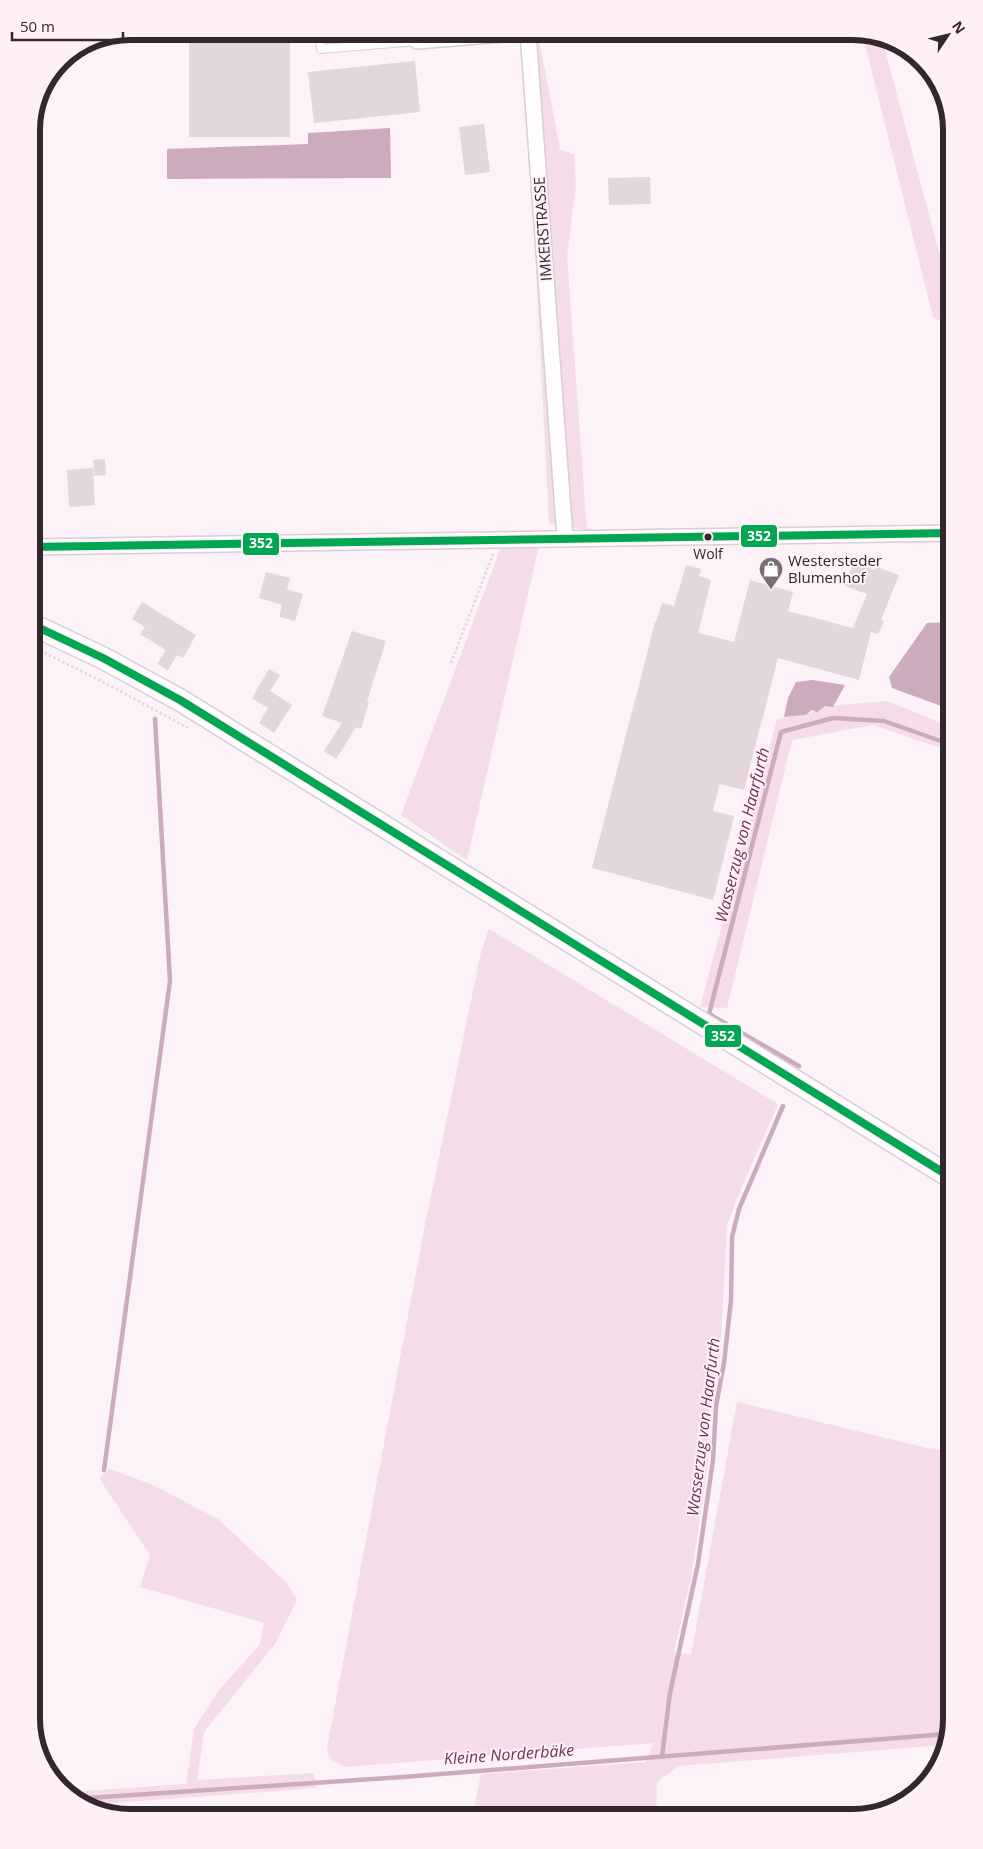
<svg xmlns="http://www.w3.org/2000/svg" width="983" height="1849" font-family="'Open Sans',sans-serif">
<rect width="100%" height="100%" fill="#fcf2f7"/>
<g fill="#f4dde9">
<path d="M 862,32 L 882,39 L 952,301 L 952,319 L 938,320 L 933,317 Z"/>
<path d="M 535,44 L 540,44 L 560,149 L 574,155 L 576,186 L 567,256 L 587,530 L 549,523 L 532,190 L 544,189 Z"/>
<path d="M 502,544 L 539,546 L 467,860 L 401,815 Z"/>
<path d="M 888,701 L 952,728 L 952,752 L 873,725 L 792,740 L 727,1008 L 700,1007 L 777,719 L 806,715 L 825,706 Z"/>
<path d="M 489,929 L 778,1104 L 735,1203 L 727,1226 L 720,1359 L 710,1393 L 708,1464 L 691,1577 L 674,1652 L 691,1655 L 737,1402 L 927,1448 L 952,1451 L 952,1719 L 944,1745 L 679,1766 L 657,1782 L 656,1818 L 472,1818 L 481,1774 L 645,1762 L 654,1743 L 345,1767 L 329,1758 L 327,1748 L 424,1230 L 481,952 Z"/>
<path d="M 110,1469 L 153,1485 L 218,1519 L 286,1582 L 297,1600 L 275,1644 L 204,1732 L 197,1780 L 314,1773 L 317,1788 L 87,1805 L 75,1801 L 68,1792 L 186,1784 L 194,1729 L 219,1690 L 260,1644 L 264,1623 L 140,1587 L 150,1555 L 99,1478 Z"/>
</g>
<g fill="#cbabbd">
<path d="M 390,128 L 391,178 L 167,179 L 167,149 L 308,144 L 308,133 Z"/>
<path d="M 952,622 L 952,710 L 892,688 L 889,677 L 927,623 Z"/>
<path d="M 813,680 L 845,685 L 833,707 L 825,706 L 817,712 L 812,710 L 806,715 L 784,717 L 788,698 L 796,682 Z"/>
<path d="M 31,1410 L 43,1413 L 42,1434 L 31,1436 Z"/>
</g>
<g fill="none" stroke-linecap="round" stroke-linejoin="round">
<g stroke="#cbabbd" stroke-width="4.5">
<path d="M 799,1066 L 709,1014 L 781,732 L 833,718 L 884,721 L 952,745"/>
<path d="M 104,1470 L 170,981 L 155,719"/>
<path d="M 662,1756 L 670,1693 L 698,1564 L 713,1460 L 716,1406 L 724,1363 L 731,1300 L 732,1237 L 739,1209 L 783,1106"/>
<path d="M 73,1799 L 403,1777 L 947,1734"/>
</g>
</g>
<g fill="#e3d6dd">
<rect x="189" y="31" width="101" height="106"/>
<path d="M 415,61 L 420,112 L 314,123 L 308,72 Z"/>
<path d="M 484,124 L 490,172 L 465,175 L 459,127 Z"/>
<path d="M 650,177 L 651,204 L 609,205 L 608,178 Z"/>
<path d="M 105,459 L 106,475 L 94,476 L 93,460 Z"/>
<path d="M 93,468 L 95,505 L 69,507 L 67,470 Z"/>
<path d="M 854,562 L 875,570 L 877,567 L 899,575 L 881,620 L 884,621 L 878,634 L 871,632 L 859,680 L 778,658 L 744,790 L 720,784 L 713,811 L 734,816 L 713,900 L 592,868 L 655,622 L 656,622 L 662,603 L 674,606 L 686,565 L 701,569 L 699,576 L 711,580 L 698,633 L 734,642 L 750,580 L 793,592 L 788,611 L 853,628 L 867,594 L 845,586 Z"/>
<path d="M 266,572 L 290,578 L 287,589 L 303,594 L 295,621 L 279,617 L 282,605 L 259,598 Z"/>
<path d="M 142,602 L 196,635 L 183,658 L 177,655 L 168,670 L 157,664 L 166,650 L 140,634 L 145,627 L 132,619 Z"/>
<path d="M 352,631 L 386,641 L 367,701 L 369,702 L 361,729 L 356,727 L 336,759 L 324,751 L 342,723 L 322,716 Z"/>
<path d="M 269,669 L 280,675 L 270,691 L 292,705 L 274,733 L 259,723 L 268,708 L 252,698 Z"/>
</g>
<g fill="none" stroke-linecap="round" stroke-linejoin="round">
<defs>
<path id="lane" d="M 319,31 L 321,49 L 417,41"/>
<g id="street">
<path d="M 417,41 L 528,32 L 565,538"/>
<path d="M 31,547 L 952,533"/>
</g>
<path id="secondary" d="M 31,624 L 103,658 L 180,700 L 952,1178"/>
</defs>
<use href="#lane" stroke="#d8cfd4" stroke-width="10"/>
<use href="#street" stroke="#d8cfd4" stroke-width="18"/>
<use href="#secondary" stroke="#d8cfd4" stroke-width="24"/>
<g stroke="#dcd9da" stroke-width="2.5" stroke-dasharray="2.5 2.5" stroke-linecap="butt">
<path d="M 31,646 L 109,685 L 188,728"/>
<path d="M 451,663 L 493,554"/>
</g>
<use href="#lane" stroke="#fffdfe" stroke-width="8"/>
<use href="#street" stroke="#fffdfe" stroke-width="15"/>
<use href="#secondary" stroke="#fffdfe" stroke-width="21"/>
<defs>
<g id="bus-1">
<path d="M 31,547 L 952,533"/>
<path d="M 31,624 L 103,658 L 180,700 L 952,1178"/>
</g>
</defs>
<use href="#bus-1" stroke="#ffeff7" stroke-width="11"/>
<use href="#bus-1" stroke="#00a651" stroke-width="8"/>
</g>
<defs>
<symbol id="shop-pin" viewBox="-11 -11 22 30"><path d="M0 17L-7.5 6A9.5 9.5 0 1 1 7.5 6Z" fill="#786f74" stroke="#ffeff7"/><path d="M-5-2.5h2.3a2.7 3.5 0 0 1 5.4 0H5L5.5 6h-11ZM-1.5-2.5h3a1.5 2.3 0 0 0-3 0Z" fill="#fff"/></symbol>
</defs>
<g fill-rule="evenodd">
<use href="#shop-pin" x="757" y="555" width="28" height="38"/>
</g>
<circle fill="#31282d" stroke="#ffeff7" stroke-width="2" cx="708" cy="537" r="4.5"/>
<g text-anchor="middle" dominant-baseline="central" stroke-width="4" stroke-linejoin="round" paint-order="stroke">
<g font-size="14" fill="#31282d" stroke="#ffeff7">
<text x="708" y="553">Wolf</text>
</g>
<g font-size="15" fill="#31282d" stroke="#ffeff7">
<text transform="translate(542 229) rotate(-94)">IMKERSTRASSE</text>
</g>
<g font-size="15" fill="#31282d" stroke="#ffeff7" text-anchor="start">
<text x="788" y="560">Westersteder<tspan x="788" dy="17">Blumenhof</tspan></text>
</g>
<g font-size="16" font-style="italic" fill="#6b3556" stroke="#ffeff7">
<text transform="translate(742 835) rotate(-76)">Wasserzug von Haarfurth</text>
<text transform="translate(703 1427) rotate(-83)">Wasserzug von Haarfurth</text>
<text transform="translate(509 1754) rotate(-4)">Kleine Norderbäke</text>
</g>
</g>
<path d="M0 0H983V1849H0ZM130 40H853A90 90 0 0 1 943 130V1719A90 90 0 0 1 853 1809H130A90 90 0 0 1 40 1719V130A90 90 0 0 1 130 40Z" fill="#ffeff7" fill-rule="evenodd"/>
<path fill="none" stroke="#31282d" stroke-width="6" d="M130 40H853A90 90 0 0 1 943 130V1719A90 90 0 0 1 853 1809H130A90 90 0 0 1 40 1719V130A90 90 0 0 1 130 40Z"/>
<g stroke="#ffeff7" stroke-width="2">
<rect x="740" y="524" width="38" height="24" rx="5" fill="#00a651"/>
<rect x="242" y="532" width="38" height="24" rx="5" fill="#00a651"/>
<rect x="704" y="1024" width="38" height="24" rx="5" fill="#00a651"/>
</g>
<g font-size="14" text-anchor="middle" font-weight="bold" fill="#fff">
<text x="759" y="541">352</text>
<text x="261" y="548">352</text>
<text x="723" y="1041">352</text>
</g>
<g transform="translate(948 35) rotate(55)" stroke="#ffeff7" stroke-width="4" paint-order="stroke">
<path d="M0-4L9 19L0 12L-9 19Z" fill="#31282d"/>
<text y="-8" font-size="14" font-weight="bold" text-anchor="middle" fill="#31282d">N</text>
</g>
<path d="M12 32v8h111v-8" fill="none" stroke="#31282d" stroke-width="2.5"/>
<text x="20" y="32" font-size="15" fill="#31282d" stroke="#ffeff7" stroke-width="4" paint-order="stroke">50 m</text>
</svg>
